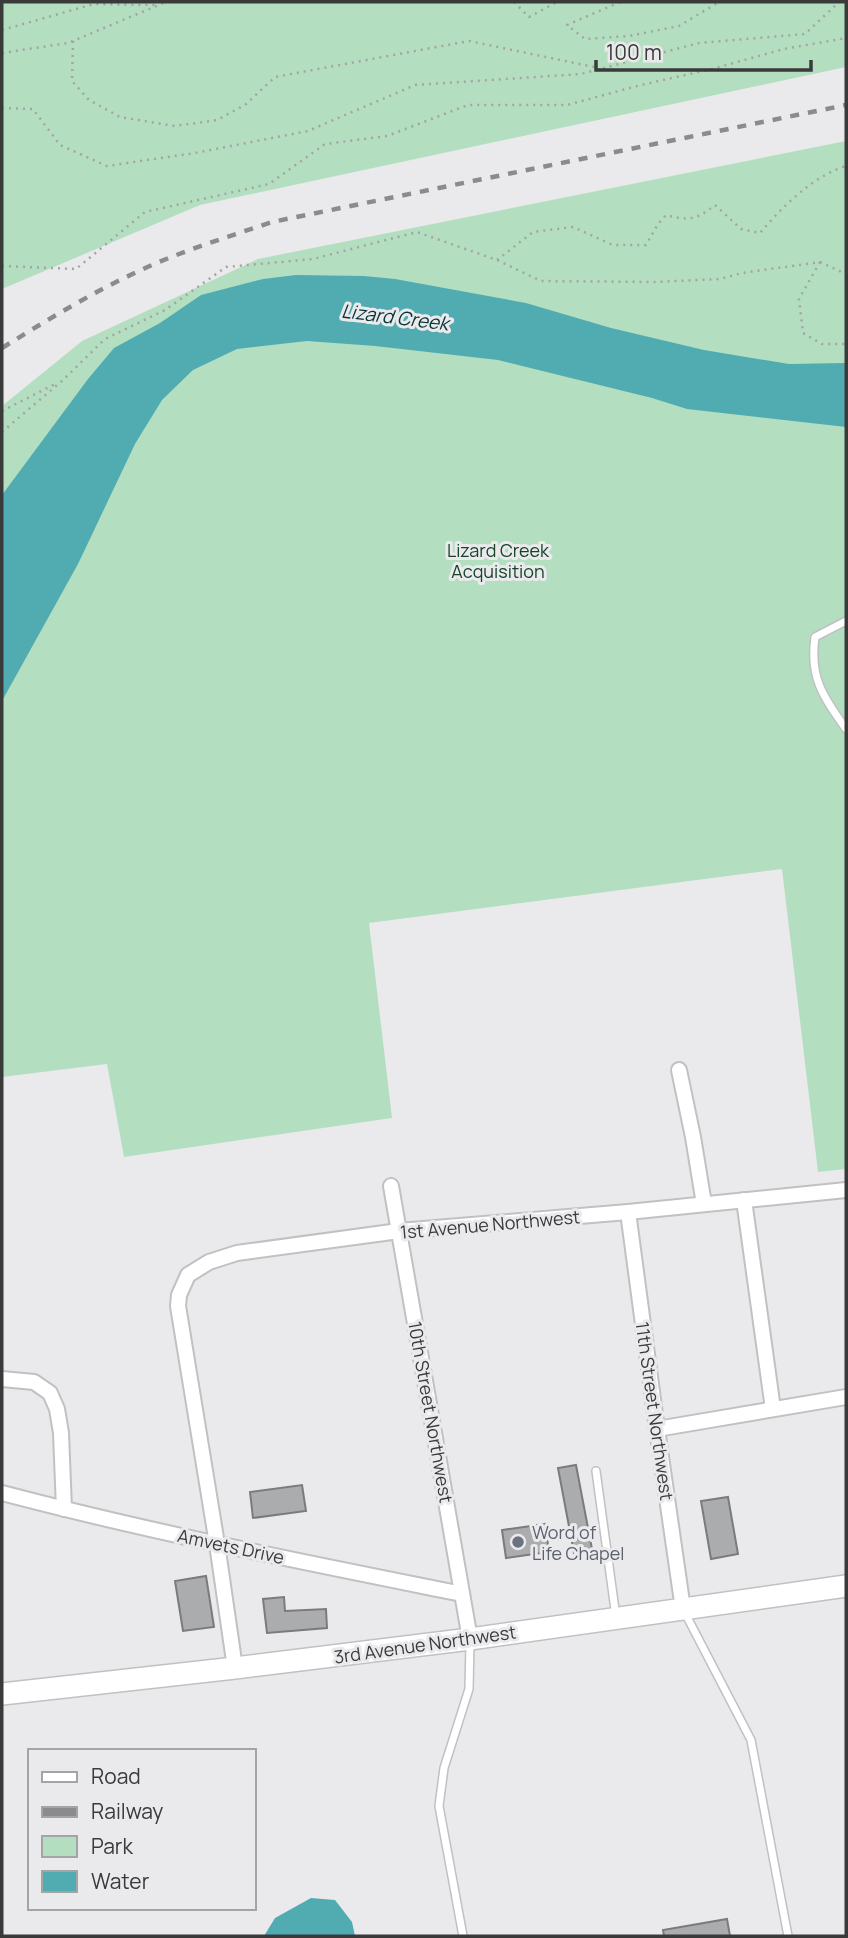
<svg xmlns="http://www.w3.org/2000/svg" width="848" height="1938" font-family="Manrope,sans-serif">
<rect width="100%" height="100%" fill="#eaeaed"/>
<g fill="#b3dfc0">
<path d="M 2,2 L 846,2 L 846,67 L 200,205 L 2,289 Z"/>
<path d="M 846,141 L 846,1169 L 818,1172 L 782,869 L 369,923 L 392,1118 L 124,1157 L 107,1064 L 2,1077 L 2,406 L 82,341 L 258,259 Z"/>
</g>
<g fill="#51acb2">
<path d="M 296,275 L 364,276 L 395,279 L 526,303 L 611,328 L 704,350 L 789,364 L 846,363 L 846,427 L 687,409 L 652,398 L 498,360 L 375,346 L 307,341 L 237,349 L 193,370 L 162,400 L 135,444 L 78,564 L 2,701 L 2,495 L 88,379 L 114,348 L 160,323 L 201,295 L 263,279 Z"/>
<path d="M 311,1898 L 335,1900 L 352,1922 L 355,1936 L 264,1936 L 275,1918 Z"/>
</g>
<g fill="#abacae" stroke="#7b7b7e" stroke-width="2">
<path d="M 576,1465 L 592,1549 L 574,1553 L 558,1468 Z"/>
<path d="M 302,1485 L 306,1511 L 253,1518 L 250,1492 Z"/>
<path d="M 728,1497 L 738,1554 L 711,1559 L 701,1501 Z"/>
<path d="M 545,1524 L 549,1552 L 506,1558 L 502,1530 Z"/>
<path d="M 206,1576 L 214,1627 L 183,1631 L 175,1581 Z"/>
<path d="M 284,1597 L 285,1611 L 326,1609 L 327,1628 L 267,1633 L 263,1599 Z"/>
<path d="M 727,1919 L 730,1936 L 664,1936 L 663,1930 Z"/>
</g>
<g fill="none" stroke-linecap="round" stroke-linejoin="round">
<defs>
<g id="service">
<path d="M 846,621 L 815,637 C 809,678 824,698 846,729"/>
<path d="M 596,1471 L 616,1617"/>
<path d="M 685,1613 L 751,1740 L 788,1936"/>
<path d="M 463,1936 L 439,1806 L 444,1768 L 469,1689 L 470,1643"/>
</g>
<g id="minor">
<path d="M 679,1070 L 693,1137 L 704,1204"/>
<path d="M 391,1186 L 470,1639"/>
<path d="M 744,1200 L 773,1409"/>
<path d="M 628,1212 L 657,1429 L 683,1609"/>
<path d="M 2,1379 L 34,1382 L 50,1393 L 57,1409 L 61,1433 L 64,1509"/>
<path d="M 657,1429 L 846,1397"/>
<path d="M 2,1493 C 154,1533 308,1563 462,1594"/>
<path d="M 235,1668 L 217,1544 L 178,1306 L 179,1295 L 188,1275 L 209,1262 L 237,1253 L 399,1231 L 628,1212 L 846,1190"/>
</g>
<path id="secondary" d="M 2,1694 L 235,1668 L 470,1639 L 846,1586"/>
</defs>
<use href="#service" stroke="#c0c1c3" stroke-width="10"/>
<use href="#minor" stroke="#c0c1c3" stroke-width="18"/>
<use href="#secondary" stroke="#c0c1c3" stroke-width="24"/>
<g stroke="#a4a4a6" stroke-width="2.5" stroke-dasharray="2 5" stroke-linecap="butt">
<path d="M 514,2 L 529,17 L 557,2"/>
<path d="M 620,2 L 567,25 L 585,39 L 629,36 L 679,26 L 719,2"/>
<path d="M 2,30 L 94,4 L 156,5"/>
<path d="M 73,41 L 72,81 L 89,100 L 120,117 L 175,126 L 217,120 L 245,105 L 275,77 L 469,41 L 599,68"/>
<path d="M 2,53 L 68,43 L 166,2"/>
<path d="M 2,108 L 33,109 L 60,145 L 107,166 L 195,153 L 308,131 L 415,85 L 581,74 L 699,43 L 805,34 L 839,2"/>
<path d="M 497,260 L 533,232 L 573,227 L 613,245 L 646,245 L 658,224 L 666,215 C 689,221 696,220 715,205 L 741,229 L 760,233 C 782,207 813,176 846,166"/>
<path d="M 820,262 L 799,299 L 803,333 L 822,344 L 846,344"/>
<path d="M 2,266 L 76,269 L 145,212 L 269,184 L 325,144 L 387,136 L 468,105 L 567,105 L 641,85 L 712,69 L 784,49 L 846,38"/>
<path d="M 2,411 L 57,383"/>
<path d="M 2,432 L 63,380 L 105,339 L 165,310 L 226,267 L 313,259 L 417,232 L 497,260 L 541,281 L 655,282 L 720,279 L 742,273 L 820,262 L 846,274"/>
</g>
<use href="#service" stroke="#fff" stroke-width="7"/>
<use href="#minor" stroke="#fff" stroke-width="14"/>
<use href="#secondary" stroke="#fff" stroke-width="21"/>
<path stroke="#8b8b8d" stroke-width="4.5" stroke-dasharray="9 9" stroke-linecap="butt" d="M 2,348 C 47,320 93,292 141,270 C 184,250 228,237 272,222 L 846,105"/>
</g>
<circle fill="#6b7280" stroke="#eaeaed" stroke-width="2.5" cx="518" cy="1542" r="7"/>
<g text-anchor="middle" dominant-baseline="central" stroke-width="6" stroke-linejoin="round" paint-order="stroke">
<g font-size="18" fill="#154429" stroke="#eaeaed">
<text x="498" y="550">Lizard Creek<tspan x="498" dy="21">Acquisition</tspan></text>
</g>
<g font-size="18" fill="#3a3a3b" stroke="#eaeaed">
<text transform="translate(490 1224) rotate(-5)">1st Avenue Northwest</text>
<text transform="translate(655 1411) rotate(82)">11th Street Northwest</text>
<text transform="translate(431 1412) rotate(80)">10th Street Northwest</text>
<text transform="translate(231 1546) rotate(12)">Amvets Drive</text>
<text transform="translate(425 1644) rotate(-8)">3rd Avenue Northwest</text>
</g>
<g font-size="18" fill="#5b616d" stroke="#eaeaed" text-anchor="start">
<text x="532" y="1532">Word of<tspan x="532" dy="21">Life Chapel</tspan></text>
</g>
<g font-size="19" font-style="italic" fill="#073437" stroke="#eaeaed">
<text transform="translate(395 317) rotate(7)">Lizard Creek</text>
</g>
</g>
<rect width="848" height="1938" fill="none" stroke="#3a3a3b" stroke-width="7"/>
<rect x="28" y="1749" width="228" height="161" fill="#eaeaed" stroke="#a4a4a6" stroke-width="2"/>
<rect x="42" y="1772" width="35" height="10" fill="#ffffff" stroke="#a4a4a6" stroke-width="2"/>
<text x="91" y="1784" font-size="21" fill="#3a3a3b">Road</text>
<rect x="42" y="1807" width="35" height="10" fill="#8b8b8d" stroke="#a4a4a6" stroke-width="2"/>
<text x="91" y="1819" font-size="21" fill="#3a3a3b">Railway</text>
<rect x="42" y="1836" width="35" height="21" fill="#b3dfc0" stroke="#a4a4a6" stroke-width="2"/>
<text x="91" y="1854" font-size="21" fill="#3a3a3b">Park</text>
<rect x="42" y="1871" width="35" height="21" fill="#51acb2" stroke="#a4a4a6" stroke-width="2"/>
<text x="91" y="1889" font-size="21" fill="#3a3a3b">Water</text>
<path d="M596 60v10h215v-10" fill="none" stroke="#3a3a3b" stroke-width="3.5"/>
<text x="606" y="60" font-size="21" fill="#3a3a3b" stroke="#eaeaed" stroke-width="5" paint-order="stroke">100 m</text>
</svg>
